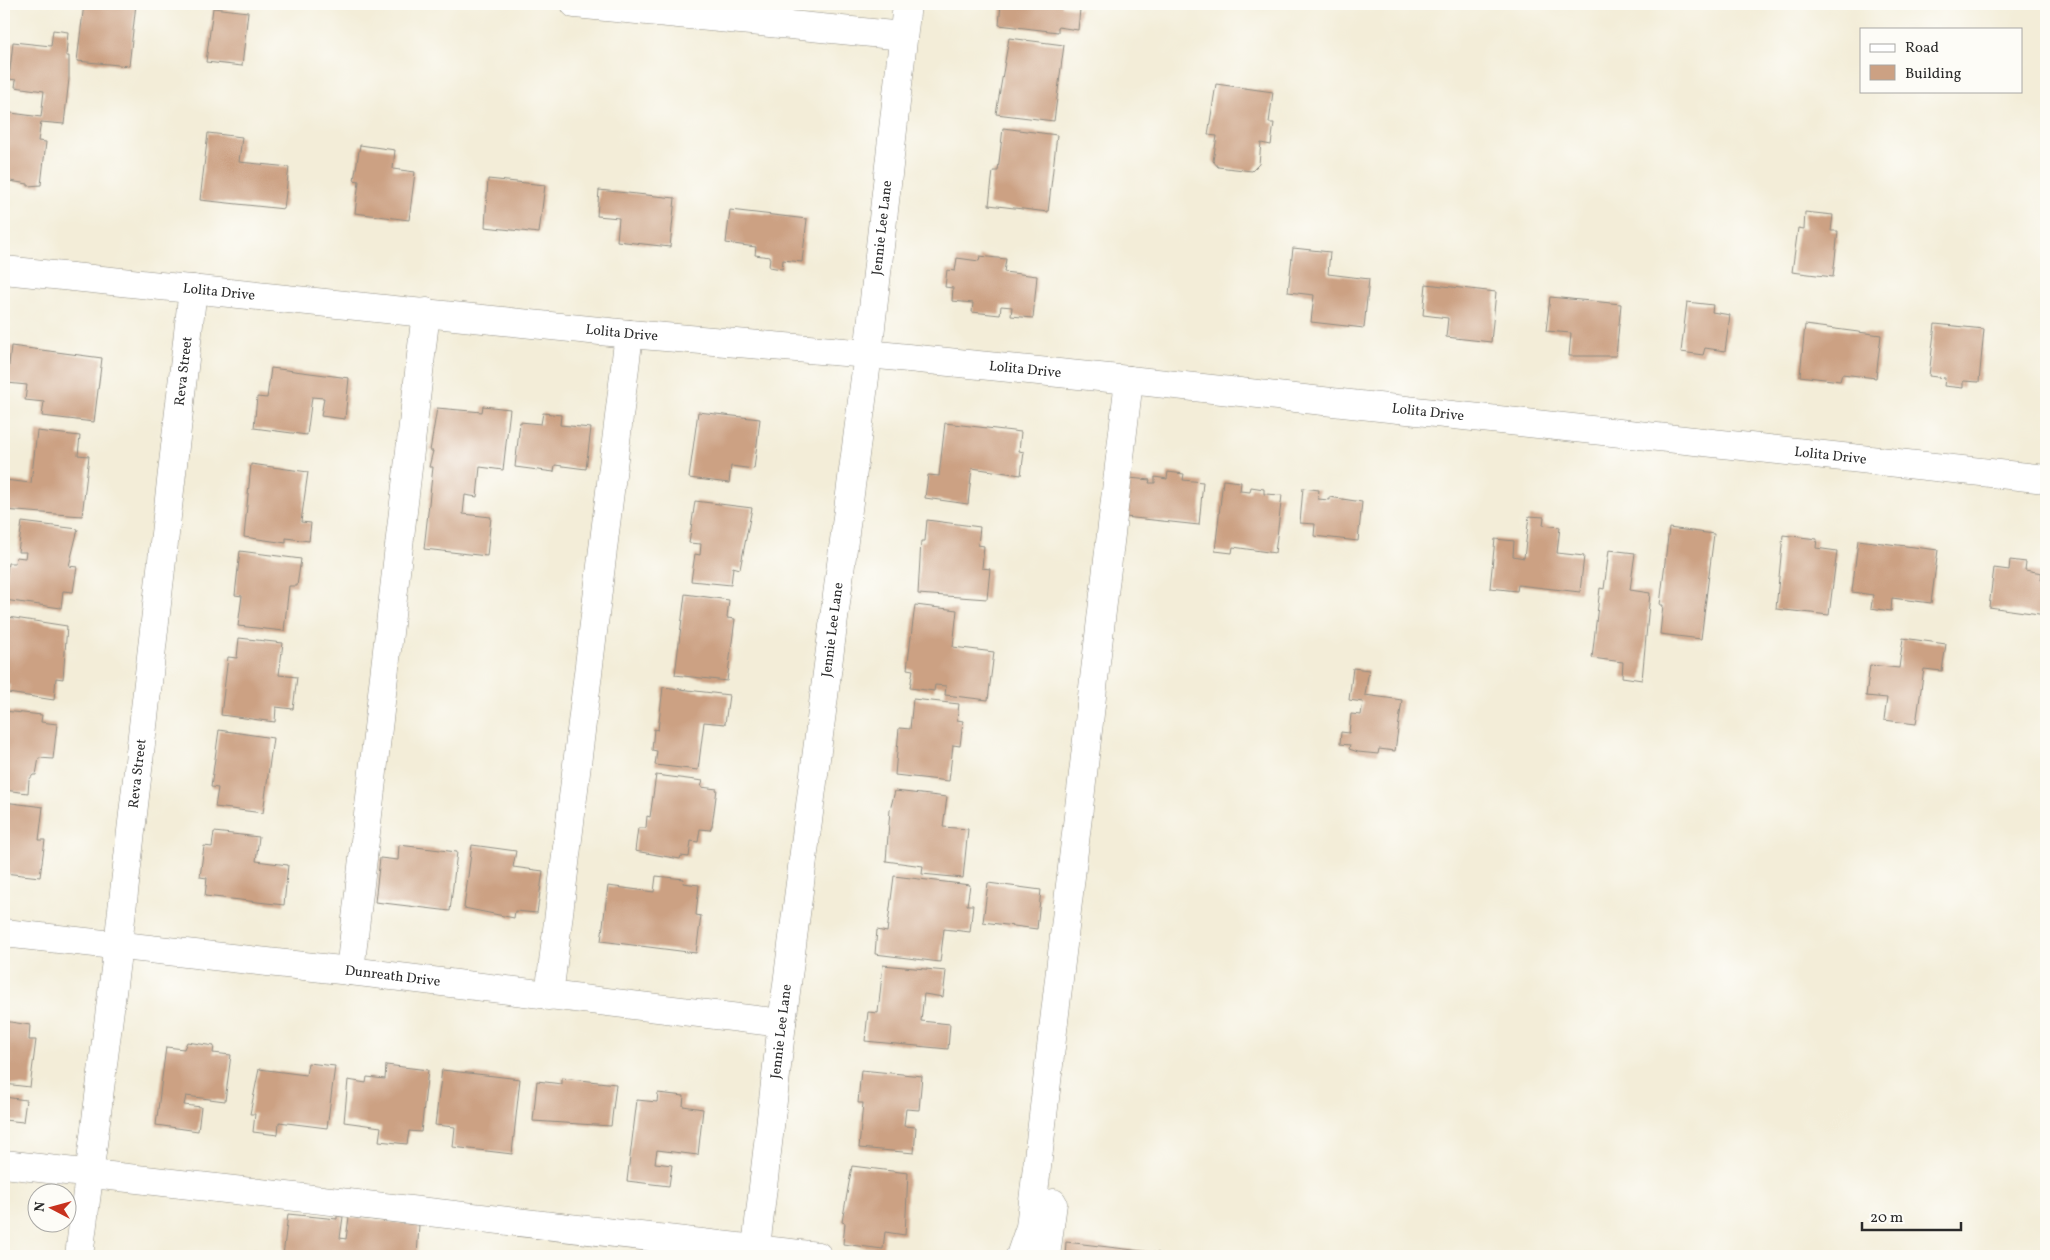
<svg xmlns="http://www.w3.org/2000/svg" width="2050" height="1260" font-family="Vollkorn,serif">
<rect width="100%" height="100%" fill="#fdfcf7"/>
<filter id="ink" filterUnits="userSpaceOnUse"><feTurbulence type="fractalNoise" baseFrequency=".02" numOctaves="2"/><feDisplacementMap in="SourceGraphic" scale="10" xChannelSelector="R" yChannelSelector="G"/><feConvolveMatrix kernelMatrix="1 2 1 2 8 2 1 2 1" color-interpolation-filters="sRGB"/></filter>
<filter id="wash" filterUnits="userSpaceOnUse"><feTurbulence type="fractalNoise" baseFrequency=".0096" numOctaves="4" result="noise"/><feDisplacementMap in="SourceGraphic" scale="20" xChannelSelector="R" yChannelSelector="G"/><feGaussianBlur stdDeviation="1.12" result="paint"/><feColorMatrix in="noise" values="0 0 0 0 0 0 0 0 0 0 0 0 0 0 0 0 0 1.4 0 .05"/><feComposite in="paint" operator="in"/></filter>
<g filter="url(#wash)">
<rect width="100%" height="100%" fill="#f3edd8"/>
<g id="blocks">
<g fill="#cca183">
<path d="M 84,4 L 136,4 L 129,66 L 77,61 Z"/>
<path d="M 1001,4 L 1062,4 L 1062,6 L 1080,9 L 1078,30 L 1058,27 L 1058,32 L 999,25 Z"/>
<path d="M 213,8 L 248,12 L 242,66 L 206,62 Z"/>
<path d="M 53,30 L 68,32 L 66,56 L 69,56 L 69,79 L 64,124 L 41,122 L 38,141 L 46,142 L 41,185 L 28,186 L 28,184 L 4,180 L 4,112 L 41,117 L 44,91 L 15,87 L 16,80 L 9,79 L 13,42 L 51,46 Z"/>
<path d="M 1009,38 L 1064,45 L 1054,121 L 996,114 Z"/>
<path d="M 1216,84 L 1273,92 L 1269,123 L 1274,123 L 1271,145 L 1261,143 L 1259,164 L 1252,171 L 1218,167 L 1213,161 L 1217,136 L 1208,135 Z"/>
<path d="M 1003,128 L 1057,135 L 1048,212 L 989,205 L 993,171 L 998,171 Z"/>
<path d="M 208,133 L 242,137 L 239,162 L 289,167 L 284,209 L 200,200 Z"/>
<path d="M 360,145 L 395,150 L 393,169 L 415,172 L 409,220 L 355,213 L 359,181 L 354,180 Z"/>
<path d="M 488,179 L 545,185 L 539,233 L 485,227 Z"/>
<path d="M 599,190 L 675,198 L 670,247 L 617,241 L 619,218 L 597,216 Z"/>
<path d="M 730,210 L 807,219 L 802,262 L 783,260 L 782,269 L 769,267 L 770,257 L 755,255 L 756,247 L 726,243 Z"/>
<path d="M 1805,212 L 1833,215 L 1831,231 L 1838,231 L 1833,277 L 1792,272 L 1798,228 L 1804,229 Z"/>
<path d="M 1293,248 L 1330,252 L 1328,274 L 1369,279 L 1364,328 L 1311,322 L 1314,295 L 1288,292 Z"/>
<path d="M 980,256 L 1006,259 L 1004,272 L 1037,276 L 1033,318 L 1011,316 L 1012,307 L 1001,306 L 1000,315 L 972,312 L 973,303 L 952,301 L 953,288 L 945,287 L 947,270 L 955,271 L 957,258 L 979,261 Z"/>
<path d="M 1426,284 L 1496,292 L 1491,342 L 1446,337 L 1448,318 L 1423,315 Z"/>
<path d="M 1550,297 L 1621,304 L 1616,356 L 1569,356 L 1571,333 L 1546,331 Z"/>
<path d="M 1687,302 L 1713,305 L 1712,312 L 1730,315 L 1725,351 L 1705,348 L 1703,355 L 1681,352 Z"/>
<path d="M 1935,324 L 1984,329 L 1979,382 L 1963,381 L 1963,388 L 1944,386 L 1945,378 L 1929,376 Z"/>
<path d="M 1805,325 L 1881,335 L 1876,378 L 1842,374 L 1840,381 L 1800,376 Z"/>
<path d="M 11,346 L 102,358 L 94,422 L 42,416 L 44,402 L 25,400 L 27,385 L 7,383 Z"/>
<path d="M 271,368 L 349,378 L 345,419 L 321,416 L 324,398 L 312,397 L 307,435 L 254,428 L 257,397 L 267,398 Z"/>
<path d="M 483,406 L 510,409 L 503,470 L 480,467 L 477,497 L 465,495 L 463,514 L 491,517 L 487,556 L 424,549 L 433,467 L 429,467 L 433,451 L 430,451 L 437,408 L 482,412 Z"/>
<path d="M 698,412 L 760,419 L 754,469 L 731,466 L 729,483 L 689,478 Z"/>
<path d="M 543,413 L 561,415 L 560,425 L 591,428 L 586,469 L 555,465 L 554,472 L 515,467 L 520,422 L 541,424 Z"/>
<path d="M 945,423 L 1021,432 L 1019,451 L 1024,452 L 1021,475 L 972,468 L 968,504 L 925,498 L 928,475 L 939,476 Z"/>
<path d="M 37,431 L 80,436 L 78,455 L 89,456 L 82,516 L 4,510 L 4,480 L 31,483 Z"/>
<path d="M 251,464 L 308,472 L 301,522 L 311,523 L 309,541 L 286,538 L 286,543 L 244,537 Z"/>
<path d="M 1168,472 L 1184,474 L 1183,480 L 1203,482 L 1199,525 L 1125,517 L 1129,478 L 1150,480 L 1149,483 L 1155,483 L 1155,477 L 1167,479 Z"/>
<path d="M 1223,480 L 1241,482 L 1240,491 L 1250,492 L 1251,487 L 1264,489 L 1264,494 L 1282,495 L 1275,553 L 1233,547 L 1232,553 L 1215,551 Z"/>
<path d="M 1303,488 L 1319,490 L 1318,499 L 1329,500 L 1329,497 L 1362,502 L 1358,541 L 1314,536 L 1315,524 L 1300,523 Z"/>
<path d="M 695,501 L 752,508 L 740,569 L 733,567 L 731,585 L 691,581 L 695,554 L 700,555 L 701,544 L 689,543 Z"/>
<path d="M 1529,516 L 1544,517 L 1543,525 L 1560,527 L 1557,553 L 1584,556 L 1580,592 L 1518,585 L 1517,591 L 1490,588 L 1495,539 L 1514,541 L 1513,556 L 1524,558 Z"/>
<path d="M 927,520 L 980,527 L 978,545 L 984,546 L 982,568 L 990,569 L 987,599 L 918,594 L 921,541 L 925,541 Z"/>
<path d="M 22,522 L 78,529 L 69,566 L 77,567 L 73,592 L 63,591 L 61,608 L 4,600 L 8,563 L 15,563 L 16,557 L 25,558 L 26,552 L 18,552 Z"/>
<path d="M 1669,528 L 1714,534 L 1701,639 L 1660,634 L 1663,605 L 1660,605 Z"/>
<path d="M 1783,535 L 1817,539 L 1816,548 L 1837,551 L 1829,615 L 1776,609 Z"/>
<path d="M 1858,540 L 1938,550 L 1931,603 L 1892,598 L 1891,611 L 1871,608 L 1873,595 L 1852,592 Z"/>
<path d="M 1609,550 L 1635,553 L 1630,590 L 1650,593 L 1642,680 L 1622,677 L 1623,662 L 1592,658 L 1600,588 L 1604,589 Z"/>
<path d="M 240,551 L 301,559 L 297,586 L 289,586 L 284,631 L 238,626 L 242,596 L 235,595 Z"/>
<path d="M 2010,560 L 2026,562 L 2025,570 L 2042,573 L 2041,580 L 2046,581 L 2046,615 L 1989,607 L 1994,568 L 2009,570 Z"/>
<path d="M 685,594 L 729,600 L 727,618 L 735,619 L 727,681 L 675,675 Z"/>
<path d="M 915,605 L 957,610 L 953,647 L 994,652 L 988,700 L 945,695 L 946,686 L 935,685 L 934,691 L 910,688 L 913,670 L 907,669 Z"/>
<path d="M 8,617 L 67,626 L 63,679 L 56,678 L 54,700 L 8,693 L 10,684 L 4,684 L 4,639 Z"/>
<path d="M 239,638 L 283,643 L 279,675 L 297,677 L 293,709 L 276,707 L 275,722 L 221,715 L 228,657 L 237,658 Z"/>
<path d="M 1903,638 L 1946,644 L 1942,671 L 1924,669 L 1916,724 L 1884,720 L 1887,698 L 1866,696 L 1870,665 L 1899,668 Z"/>
<path d="M 1353,668 L 1369,670 L 1365,695 L 1402,700 L 1395,751 L 1379,749 L 1378,754 L 1358,752 L 1349,749 L 1350,745 L 1340,744 L 1341,732 L 1349,733 L 1351,714 L 1361,715 L 1363,702 L 1349,700 Z"/>
<path d="M 663,687 L 729,695 L 725,724 L 704,722 L 698,770 L 655,765 L 657,751 L 652,750 L 654,729 L 658,730 Z"/>
<path d="M 913,699 L 959,704 L 957,720 L 963,721 L 960,746 L 953,745 L 949,781 L 895,775 L 899,728 L 910,729 Z"/>
<path d="M 4,711 L 42,715 L 41,722 L 57,724 L 53,759 L 39,758 L 36,775 L 33,775 L 29,780 L 28,793 L 4,790 Z"/>
<path d="M 219,730 L 273,738 L 263,813 L 215,807 L 218,788 L 211,787 Z"/>
<path d="M 656,775 L 703,781 L 701,787 L 717,789 L 712,826 L 710,830 L 700,829 L 698,842 L 691,841 L 689,857 L 681,856 L 680,859 L 635,851 L 638,828 L 646,828 L 647,816 L 650,817 Z"/>
<path d="M 895,791 L 947,797 L 943,827 L 968,829 L 963,878 L 922,874 L 923,866 L 886,861 L 890,810 Z"/>
<path d="M 4,802 L 43,807 L 39,840 L 45,840 L 40,877 L 4,873 Z"/>
<path d="M 214,832 L 259,837 L 256,861 L 288,865 L 284,905 L 205,896 L 207,878 L 200,877 L 204,846 L 212,847 Z"/>
<path d="M 399,845 L 457,852 L 450,911 L 375,902 L 380,858 L 398,860 Z"/>
<path d="M 472,845 L 516,851 L 513,867 L 543,871 L 537,913 L 515,911 L 514,918 L 464,908 Z"/>
<path d="M 656,876 L 684,879 L 683,883 L 699,885 L 696,915 L 701,916 L 696,953 L 601,941 L 608,886 L 654,892 Z"/>
<path d="M 894,876 L 970,885 L 967,905 L 973,905 L 970,932 L 944,929 L 940,962 L 875,954 L 877,930 L 887,932 Z"/>
<path d="M 988,883 L 1041,890 L 1037,929 L 983,922 Z"/>
<path d="M 883,965 L 946,971 L 943,997 L 924,994 L 921,1021 L 950,1024 L 948,1049 L 865,1041 L 868,1012 L 878,1013 Z"/>
<path d="M 4,1021 L 30,1025 L 29,1040 L 36,1040 L 30,1087 L 4,1084 Z"/>
<path d="M 187,1042 L 214,1046 L 213,1053 L 231,1055 L 225,1101 L 186,1096 L 184,1105 L 201,1107 L 198,1131 L 156,1125 L 166,1047 L 184,1049 Z"/>
<path d="M 308,1063 L 335,1066 L 327,1128 L 279,1122 L 278,1135 L 253,1132 L 255,1114 L 250,1114 L 259,1069 L 306,1075 Z"/>
<path d="M 386,1065 L 428,1070 L 421,1132 L 409,1131 L 407,1144 L 379,1141 L 381,1127 L 344,1122 L 348,1080 L 366,1083 L 367,1077 L 385,1079 Z"/>
<path d="M 442,1070 L 520,1079 L 512,1154 L 453,1147 L 455,1127 L 435,1125 Z"/>
<path d="M 861,1070 L 922,1076 L 919,1110 L 906,1109 L 904,1126 L 916,1127 L 914,1153 L 859,1148 L 863,1103 L 858,1103 Z"/>
<path d="M 562,1078 L 616,1084 L 611,1126 L 533,1121 L 537,1081 L 562,1084 Z"/>
<path d="M 658,1093 L 684,1096 L 683,1106 L 703,1109 L 698,1155 L 657,1150 L 655,1163 L 672,1165 L 669,1186 L 627,1181 L 637,1100 L 657,1102 Z"/>
<path d="M 4,1097 L 26,1100 L 23,1122 L 4,1120 Z"/>
<path d="M 852,1166 L 908,1173 L 905,1235 L 885,1232 L 883,1249 L 843,1244 L 845,1223 L 842,1222 Z"/>
<path d="M 288,1214 L 337,1219 L 337,1216 L 343,1217 L 340,1238 L 346,1239 L 349,1217 L 419,1225 L 417,1256 L 283,1256 Z"/>
<path d="M 1066,1242 L 1159,1253 L 1158,1256 L 1065,1256 Z"/>
</g>
</g>
</g>
<g filter="url(#ink)">
<use href="#blocks" fill-opacity="0" stroke="#8f8c82" stroke-width="1"/>
<g fill="none" stroke-linecap="round" stroke-linejoin="round">
<defs>
<g id="minor">
<path d="M 575,4 L 903,36"/>
<path id="s1" d="M 4,270 L 629,334 L 868,354 L 1129,380 L 2046,479"/>
<path id="s2" d="M 4,933 L 350,971 L 782,1023"/>
<path d="M 350,971 L 426,312"/>
<path d="M 549,996 L 629,334"/>
<path d="M 4,1164 L 818,1256"/>
<path id="s3" d="M 79,1256 L 118,945 L 193,289"/>
<path id="s4" d="M 755,1256 L 782,1023 L 868,354 L 907,4"/>
<path d="M 1020,1256 L 1030,1227 L 1129,380"/>
<path d="M 1046,1256 L 1053,1203"/>
</g>
</defs>
<use href="#minor" stroke="#8f8c82" stroke-width="29"/>
<use href="#minor" stroke="#fff" stroke-width="28"/>
</g>
</g>
<g text-anchor="middle" dominant-baseline="central" stroke-width="4" stroke-linejoin="round" paint-order="stroke">
<g font-size="14" fill="#2b2b2b" stroke="#fdfcf7">
<text stroke="none"><textPath href="#s4" startOffset="1036">Jennie Lee Lane</textPath></text>
<text stroke="none"><textPath href="#s1" startOffset="216">Lolita Drive</textPath></text>
<text stroke="none"><textPath href="#s1" startOffset="621">Lolita Drive</textPath></text>
<text stroke="none"><textPath href="#s1" startOffset="1026">Lolita Drive</textPath></text>
<text stroke="none"><textPath href="#s3" startOffset="891">Reva Street</textPath></text>
<text stroke="none"><textPath href="#s1" startOffset="1431">Lolita Drive</textPath></text>
<text stroke="none"><textPath href="#s1" startOffset="1836">Lolita Drive</textPath></text>
<text stroke="none"><textPath href="#s4" startOffset="631">Jennie Lee Lane</textPath></text>
<text stroke="none"><textPath href="#s3" startOffset="486">Reva Street</textPath></text>
<text stroke="none"><textPath href="#s2" startOffset="391">Dunreath Drive</textPath></text>
<text stroke="none"><textPath href="#s4" startOffset="226">Jennie Lee Lane</textPath></text>
</g>
</g>
<rect width="2050" height="1260" fill="none" stroke="#fdfcf7" stroke-width="20"/>
<rect x="1860" y="28" width="162" height="65" fill="#fdfcf7" stroke="#a9a8a5"/>
<rect x="1870" y="44" width="25" height="8" fill="#ffffff" stroke="#a9a8a5"/>
<text x="1905" y="52" font-size="15" fill="#2b2b2b">Road</text>
<rect x="1870" y="65" width="25" height="15" fill="#cca183" stroke="#a9a8a5"/>
<text x="1905" y="78" font-size="15" fill="#2b2b2b">Building</text>
<g transform="translate(52 1208) rotate(276)"><circle r="24" fill="#fdfcf7" stroke="#a9a8a5"/>
<path d="M0-4L9 19L0 12L-9 19Z" fill="#c8321e"/>
<text y="-8" font-size="14" font-weight="bold" text-anchor="middle" fill="#2b2b2b">N</text>
</g>
<path d="M1862 1222v8h99v-8" fill="none" stroke="#2b2b2b" stroke-width="2.5"/>
<text x="1870" y="1222" font-size="15" fill="#2b2b2b" stroke="#fdfcf7" stroke-width="4" paint-order="stroke">20 m</text>
</svg>
